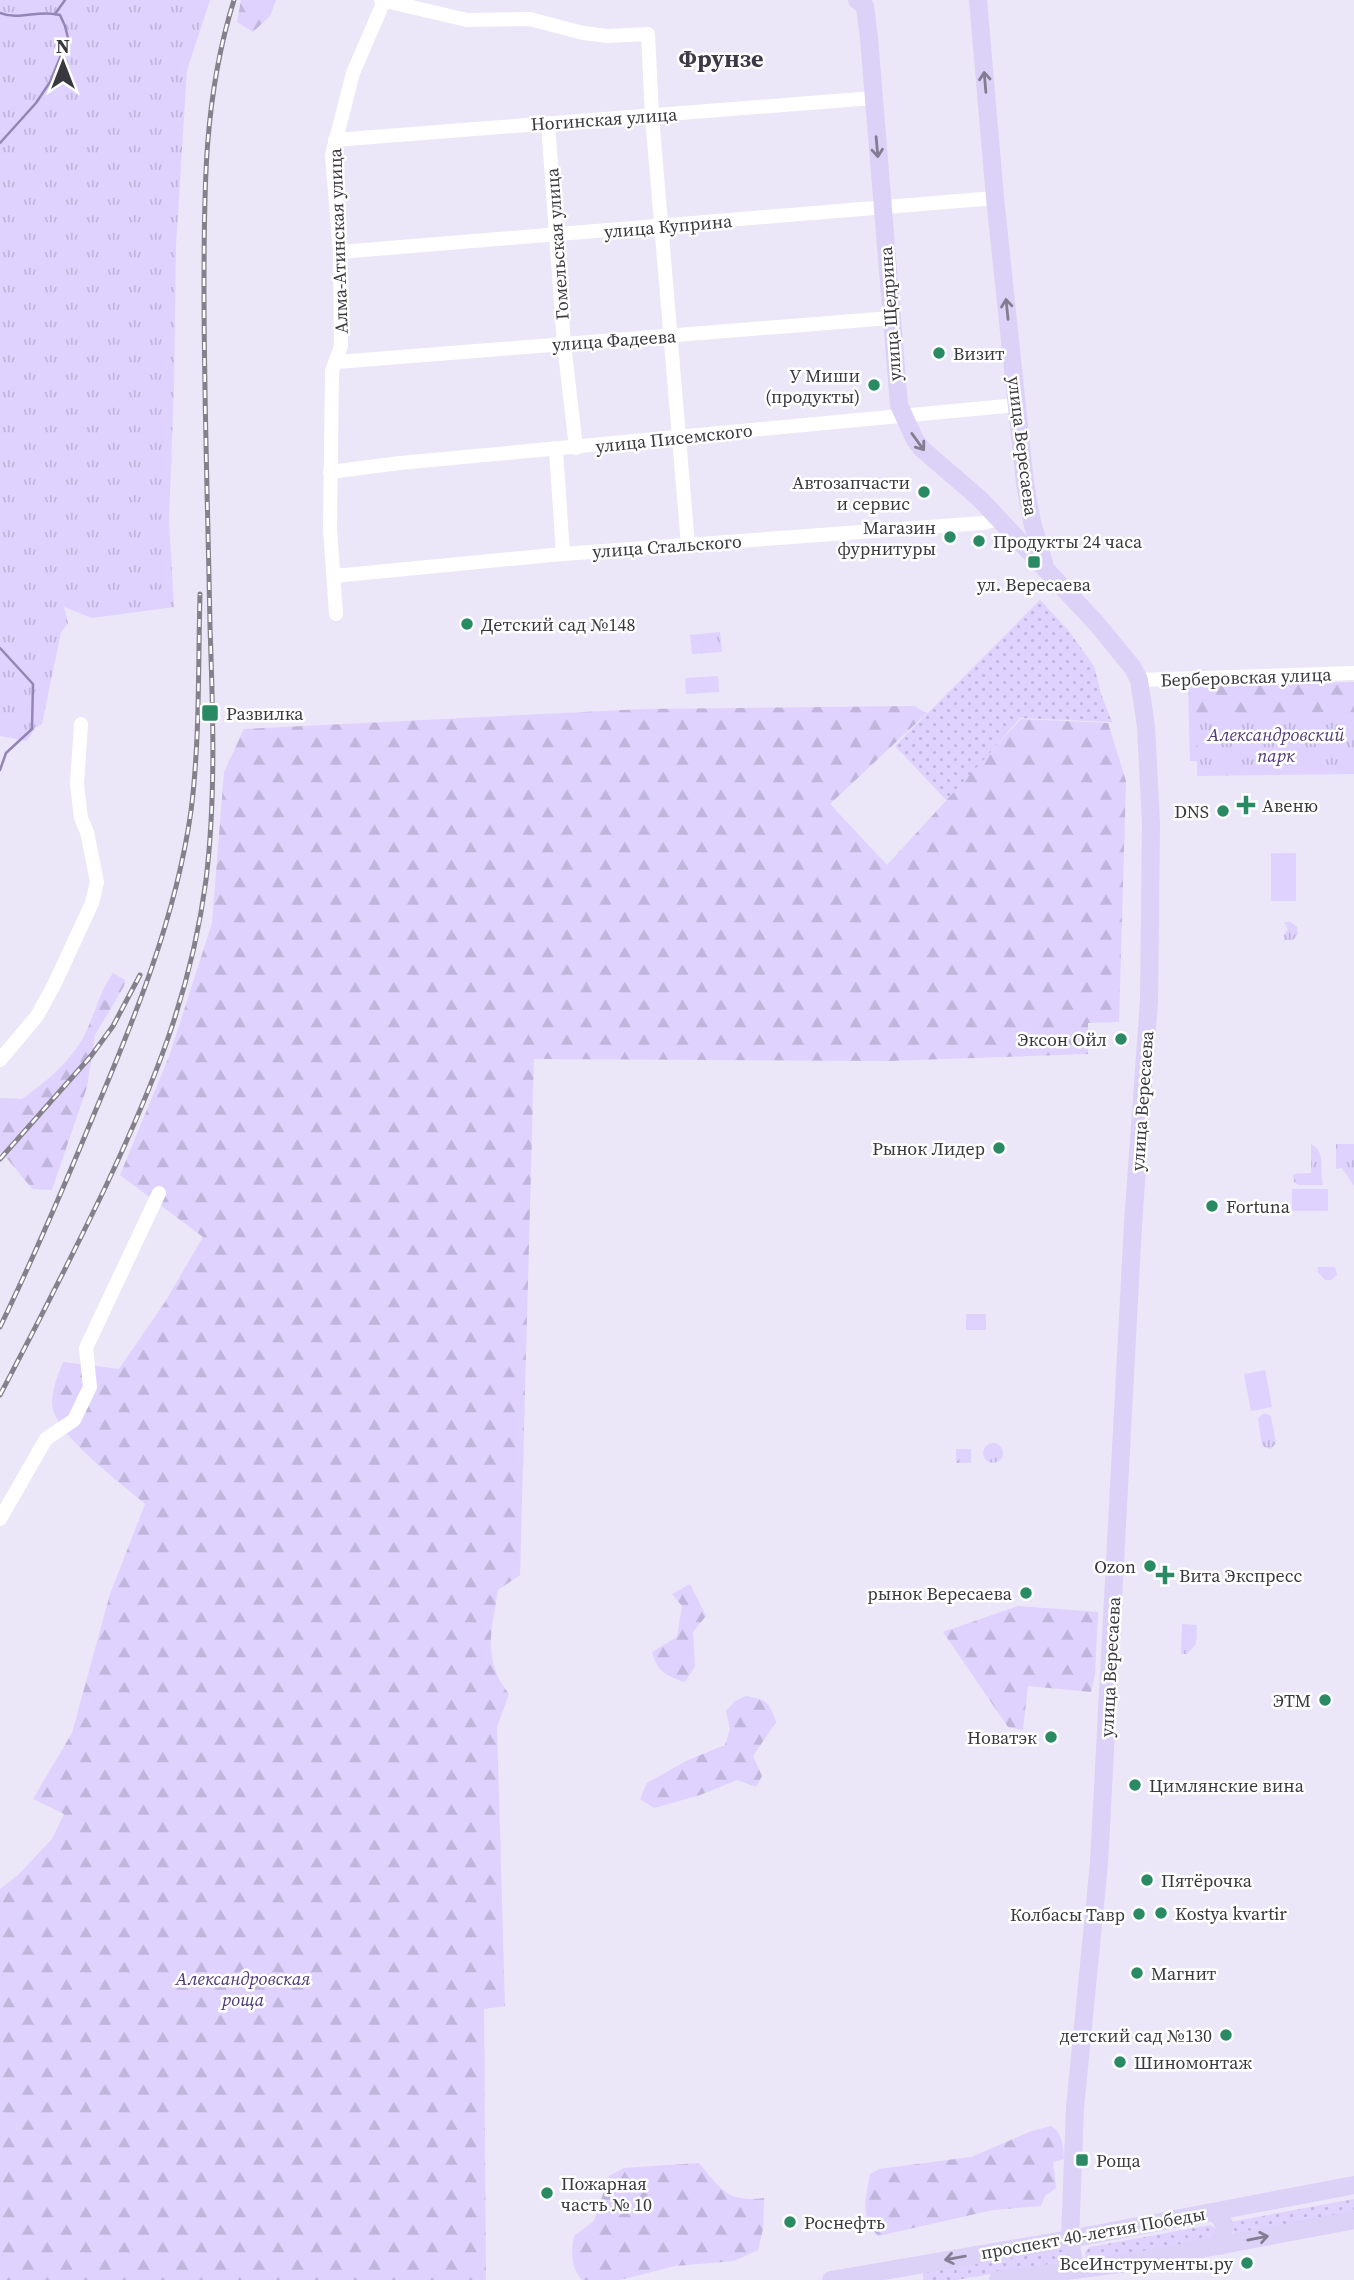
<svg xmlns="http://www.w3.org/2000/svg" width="1354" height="2280" font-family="'Source Serif 4',serif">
<defs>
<pattern id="grass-dots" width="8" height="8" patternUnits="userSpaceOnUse" patternTransform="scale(1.75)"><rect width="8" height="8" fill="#dfd2fe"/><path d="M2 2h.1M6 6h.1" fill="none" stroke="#c0b5db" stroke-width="1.8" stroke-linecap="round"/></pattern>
<pattern id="forest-firs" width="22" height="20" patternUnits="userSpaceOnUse" patternTransform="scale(1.75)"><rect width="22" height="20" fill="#dfd2fe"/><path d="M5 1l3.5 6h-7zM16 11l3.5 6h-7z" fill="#c0b5db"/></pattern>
<pattern id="park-tufts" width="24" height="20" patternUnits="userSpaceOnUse" patternTransform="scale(1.75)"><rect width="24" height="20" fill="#dfd2fe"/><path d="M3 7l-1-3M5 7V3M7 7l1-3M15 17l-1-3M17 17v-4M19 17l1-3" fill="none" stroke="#c0b5db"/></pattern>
</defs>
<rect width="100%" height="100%" fill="#ebe6f8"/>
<g fill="url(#grass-dots)">
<path d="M 1040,600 L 1068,630 L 1094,666 L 1101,694 L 1112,722 L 1020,718 L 948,802 L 895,746 Z"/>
<path d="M 1354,2199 L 1354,2216 L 1234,2238 L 1234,2229 L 1230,2222 Z"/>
<path d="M 1210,2225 L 1217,2229 L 1217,2237 L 1092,2263 L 1086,2259 L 1085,2252 L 1090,2247 Z"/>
<path d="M 1061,2246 L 1066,2250 L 1066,2257 L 1063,2262 L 956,2280 L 923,2280 L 923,2271 Z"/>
</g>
<g fill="url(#forest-firs)">
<path d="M 241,0 L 276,0 L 270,16 L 253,32 L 237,22 Z"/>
<path d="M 1354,682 L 1354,765 L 1190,761 L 1188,686 Z"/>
<path d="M 914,706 L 927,713 L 830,804 L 887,865 L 1021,719 L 1108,723 L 1126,781 L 1119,1022 L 1088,1023 L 1088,1054 L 887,1061 L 534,1059 L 520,1575 L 498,1590 C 492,1631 481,1658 509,1694 L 497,1727 L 505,2006 L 484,2009 L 486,2280 L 0,2280 L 0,1889 L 18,1875 L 52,1839 L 64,1814 L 33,1799 L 72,1733 L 110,1594 L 145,1504 C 120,1482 63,1441 53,1410 C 49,1396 58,1375 63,1362 L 119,1369 L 165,1302 L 203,1237 L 120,1175 L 170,1054 L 212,923 L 224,772 L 244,729 L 644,709 Z"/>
<path d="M 113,973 L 125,980 L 124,986 L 95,1035 L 87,1087 L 52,1190 L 33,1189 C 21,1177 13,1163 0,1152 L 0,1098 L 22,1099 C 46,1082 68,1064 83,1038 C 94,1017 99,993 113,973 Z"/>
<path d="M 690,1584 L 706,1616 L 693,1632 L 695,1666 L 685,1682 C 666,1676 657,1671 652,1652 L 677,1637 L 682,1606 L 672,1594 Z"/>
<path d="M 1018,1606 L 1098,1612 L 1095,1674 L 1091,1692 L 1028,1686 L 1023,1730 L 1008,1727 L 943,1632 Z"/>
<path d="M 746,1696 C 768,1700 769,1702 776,1722 L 753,1756 L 762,1776 L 756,1787 L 737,1780 L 700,1795 L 654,1808 L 640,1799 L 647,1783 L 686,1761 L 725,1745 L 730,1729 L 726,1711 L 735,1701 Z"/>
<path d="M 1051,2126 C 1063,2133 1063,2147 1064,2159 L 1053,2162 L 1056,2188 L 1045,2196 L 1041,2206 L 993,2210 L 878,2236 C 859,2217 866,2197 870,2174 L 879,2169 L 971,2157 L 1032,2131 Z"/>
<path d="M 699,2163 C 721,2189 727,2203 764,2198 L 763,2229 L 758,2250 L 734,2261 L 675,2266 L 620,2280 L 582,2280 C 571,2268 571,2252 574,2236 L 594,2221 L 609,2176 L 624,2168 Z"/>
</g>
<g fill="url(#park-tufts)">
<path d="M 0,0 L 210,0 L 187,70 L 176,245 L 174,386 L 169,520 L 174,607 L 92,618 L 64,607 L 68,623 L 61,632 L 42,724 L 35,728 L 27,741 L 0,736 Z"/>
<path d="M 720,632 L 722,652 L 692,654 L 690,635 Z"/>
<path d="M 1354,712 L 1354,774 L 1197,776 L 1198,714 Z"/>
<path d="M 1284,922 L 1291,922 L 1297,927 L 1298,934 L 1293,940 L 1284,940 L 1284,935 L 1288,929 Z"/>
<path d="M 1311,1144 C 1327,1152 1319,1171 1323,1185 L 1298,1185 L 1294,1182 L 1293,1174 L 1311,1173 Z"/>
<path d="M 1336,1144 L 1354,1144 L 1354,1186 L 1342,1168 L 1336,1169 Z"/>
<path d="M 1318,1267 L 1335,1267 L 1337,1275 L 1331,1280 L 1325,1280 L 1318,1272 Z"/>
<rect x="966" y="1314" width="20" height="16"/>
<path d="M 1264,1413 L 1271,1416 L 1276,1444 L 1270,1449 L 1262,1446 L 1258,1418 Z"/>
<circle cx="993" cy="1453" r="10"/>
<rect x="956" y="1449" width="15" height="14"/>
<path d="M 1182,1624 L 1197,1625 L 1196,1644 L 1187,1654 L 1181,1654 Z"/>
</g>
<g fill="#dfd2fe">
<path d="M 718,676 L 719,692 L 686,694 L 685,678 Z"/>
<rect x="1271" y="853" width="25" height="48"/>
<rect x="1292" y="1189" width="36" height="22"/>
<path d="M 1265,1370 L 1272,1407 L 1251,1411 L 1244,1374 Z"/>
</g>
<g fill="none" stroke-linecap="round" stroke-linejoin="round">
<g stroke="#9585b7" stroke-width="2.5">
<path d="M 0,13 C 19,21 39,9 60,15 L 65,26 L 68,38 L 50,82 L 36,103 L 0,143"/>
<path d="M 55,14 L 65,0"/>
<path d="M 0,648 L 33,684 L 32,729 L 6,753 L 0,770"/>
</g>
<g stroke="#fff" stroke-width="14">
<path d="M 381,0 L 467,20 L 530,19 L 583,33 L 607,36 L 648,34 L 652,116 L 688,545"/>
<path d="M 548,124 L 564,344 L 576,448"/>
<path d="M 335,140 L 873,98"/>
<path d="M 340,252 L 995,198"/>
<path d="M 337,362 L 891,318"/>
<path d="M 556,450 L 563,554"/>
<path d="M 330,472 L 400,463 L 1017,405"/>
<path d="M 334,576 L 563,554 L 983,523 L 999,519"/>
<path d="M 336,614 L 330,529 L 332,371 L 341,346 L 340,252 L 332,155 L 353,73 L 384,1"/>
<path d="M 1139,680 L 1354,673"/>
<path d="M 0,1060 L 37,1016 L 55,983 L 92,903 L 97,882 L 87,832 L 81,818 L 77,784 L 81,724"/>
<path d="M 0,1519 L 46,1439 L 74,1420 L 90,1387 L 86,1348 L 159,1193"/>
</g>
<g stroke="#dcd1f6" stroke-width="18">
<path d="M 857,0 L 865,6 L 869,38 L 899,405 L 915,440 L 922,449 L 980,499 L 1097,624 L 1133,668 L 1139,680 L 1146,726 L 1151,824 L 1149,1001 L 1133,1224 L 1099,1863 L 1075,2108 L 1070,2239 L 1075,2270"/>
<path d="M 978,0 L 995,198 L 1025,483 L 1032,522 L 1044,563"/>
<path d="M 1213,2212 L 1221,2218 L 1225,2227 L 1220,2246"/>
<path d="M 831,2280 L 1070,2239 L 1354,2185"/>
<path d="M 998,2280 L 1127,2263 L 1354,2220"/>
</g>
<defs>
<g id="rail">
<path d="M 0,1159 L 91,1056 L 113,1026 L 140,975"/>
<path d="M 0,1327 C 33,1259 63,1189 92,1119 C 134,1020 176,918 191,811 C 200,740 198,666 200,594"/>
<path d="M 0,1395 C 36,1327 71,1258 105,1188 C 153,1086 191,994 206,880 C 216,797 213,711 210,627 C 208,514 204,400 204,287 C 204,188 204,96 234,0"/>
</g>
</defs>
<use href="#rail" stroke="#84818d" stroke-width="5"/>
<use href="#rail" stroke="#fff" stroke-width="2.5" stroke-dasharray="8" stroke-linecap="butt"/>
</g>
<defs><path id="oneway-shaft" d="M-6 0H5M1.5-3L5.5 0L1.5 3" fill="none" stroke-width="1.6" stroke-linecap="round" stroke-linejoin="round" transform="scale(1.75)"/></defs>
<g stroke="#837d91">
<use href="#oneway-shaft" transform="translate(985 82) rotate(-95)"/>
<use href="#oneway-shaft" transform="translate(877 147) rotate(85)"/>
<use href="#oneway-shaft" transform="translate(1007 309) rotate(-96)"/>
<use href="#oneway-shaft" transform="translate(918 442) rotate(54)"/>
<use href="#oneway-shaft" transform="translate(1258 2238) rotate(-11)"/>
<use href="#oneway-shaft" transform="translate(955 2258) rotate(170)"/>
</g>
<g fill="#2a8a64" stroke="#fff" stroke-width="2.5">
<circle cx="939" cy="353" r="7"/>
<circle cx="874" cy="385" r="7"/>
<circle cx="924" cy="492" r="7"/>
<circle cx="950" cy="537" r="7"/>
<circle cx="979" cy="541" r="7"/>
<rect x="1027" y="555" width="14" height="14" rx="3.5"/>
<circle cx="467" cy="624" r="7"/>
<rect x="201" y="704" width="18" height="18" rx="3.5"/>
<path d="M1242.5 794.5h7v7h7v7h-7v7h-7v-7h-7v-7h7z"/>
<circle cx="1223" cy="811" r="7"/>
<circle cx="1121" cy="1039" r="7"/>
<circle cx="999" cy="1148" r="7"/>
<circle cx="1212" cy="1206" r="7"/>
<circle cx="1150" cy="1566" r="7"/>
<path d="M1161.5 1564.5h7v7h7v7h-7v7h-7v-7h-7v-7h7z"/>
<circle cx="1026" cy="1593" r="7"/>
<circle cx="1325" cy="1700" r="7"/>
<circle cx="1051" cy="1737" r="7"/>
<circle cx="1135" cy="1785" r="7"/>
<circle cx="1147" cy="1880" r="7"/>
<circle cx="1161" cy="1913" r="7"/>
<circle cx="1139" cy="1914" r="7"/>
<circle cx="1137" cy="1973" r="7"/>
<circle cx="1226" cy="2035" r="7"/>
<circle cx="1120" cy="2062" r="7"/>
<rect x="1075" y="2153" width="14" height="14" rx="3.5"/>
<circle cx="547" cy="2193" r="7"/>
<circle cx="790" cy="2222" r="7"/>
<circle cx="1247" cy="2263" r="7"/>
</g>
<g text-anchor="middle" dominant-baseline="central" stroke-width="5" stroke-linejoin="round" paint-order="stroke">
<g font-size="18" fill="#3a383f" stroke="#fff">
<text transform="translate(604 119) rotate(-4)">Ногинская улица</text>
<text transform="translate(668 226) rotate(-5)">улица Куприна</text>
<text transform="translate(338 241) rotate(-92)">Алма-Атинская улица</text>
<text transform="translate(557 244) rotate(-94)">Гомельская улица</text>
<text transform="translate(890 314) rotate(-94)">улица Щедрина</text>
<text transform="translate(614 340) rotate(-4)">улица Фадеева</text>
<text transform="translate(674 438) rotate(-6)">улица Писемского</text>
<text transform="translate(1023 446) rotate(83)">улица Вересаева</text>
<text transform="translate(667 546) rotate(-4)">улица Стальского</text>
<text transform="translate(1246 677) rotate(-2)">Берберовская улица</text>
<text transform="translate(1142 1101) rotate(-86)">улица Вересаева</text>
<text transform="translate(1110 1667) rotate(-87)">улица Вересаева</text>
<text transform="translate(1093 2233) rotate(-10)">проспект 40-летия Победы</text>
</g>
<g font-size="18" fill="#3a383f" stroke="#fff" text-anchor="start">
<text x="953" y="353">Визит</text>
<text x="860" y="375" text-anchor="end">У Миши<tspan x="860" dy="21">(продукты)</tspan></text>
<text x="910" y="482" text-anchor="end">Автозапчасти<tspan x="910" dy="21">и сервис</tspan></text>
<text x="936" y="527" text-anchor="end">Магазин<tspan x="936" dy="21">фурнитуры</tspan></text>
<text x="993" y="541">Продукты 24 часа</text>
<text x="1034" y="584" text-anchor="middle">ул. Вересаева</text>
<text x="481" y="624">Детский сад №148</text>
<text x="226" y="713">Развилка</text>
<text x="1262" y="805">Авеню</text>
<text x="1209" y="811" text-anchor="end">DNS</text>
<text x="1107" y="1039" text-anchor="end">Эксон Ойл</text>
<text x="985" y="1148" text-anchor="end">Рынок Лидер</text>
<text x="1226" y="1206">Fortuna</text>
<text x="1136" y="1566" text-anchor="end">Ozon</text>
<text x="1179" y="1575">Вита Экспресс</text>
<text x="1012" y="1593" text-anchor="end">рынок Вересаева</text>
<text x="1311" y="1700" text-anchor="end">ЭТМ</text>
<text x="1037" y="1737" text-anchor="end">Новатэк</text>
<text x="1149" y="1785">Цимлянские вина</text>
<text x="1161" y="1880">Пятёрочка</text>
<text x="1175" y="1913">Kostya kvartir</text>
<text x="1125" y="1914" text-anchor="end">Колбасы Тавр</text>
<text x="1151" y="1973">Магнит</text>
<text x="1212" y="2035" text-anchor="end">детский сад №130</text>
<text x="1134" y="2062">Шиномонтаж</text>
<text x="1096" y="2160">Роща</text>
<text x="561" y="2183">Пожарная<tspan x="561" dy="21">часть № 10</tspan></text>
<text x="804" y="2222">Роснефть</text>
<text x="1233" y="2263" text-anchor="end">ВсеИнструменты.ру</text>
</g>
<g font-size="18" font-style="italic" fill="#4e3776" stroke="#fff">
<text x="1276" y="734">Александровский<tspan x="1276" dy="21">парк</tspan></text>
<text x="243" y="1978">Александровская<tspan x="243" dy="21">роща</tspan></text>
</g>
<g font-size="24" font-weight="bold" fill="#3d3947" stroke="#fff">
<text x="721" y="58">Фрунзе</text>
</g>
</g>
<g transform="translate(63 63)" stroke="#ffffff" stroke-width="5" paint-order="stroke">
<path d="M0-5L12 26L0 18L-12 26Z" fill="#3a383f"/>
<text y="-10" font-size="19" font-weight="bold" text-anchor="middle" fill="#3a383f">N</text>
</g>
</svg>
